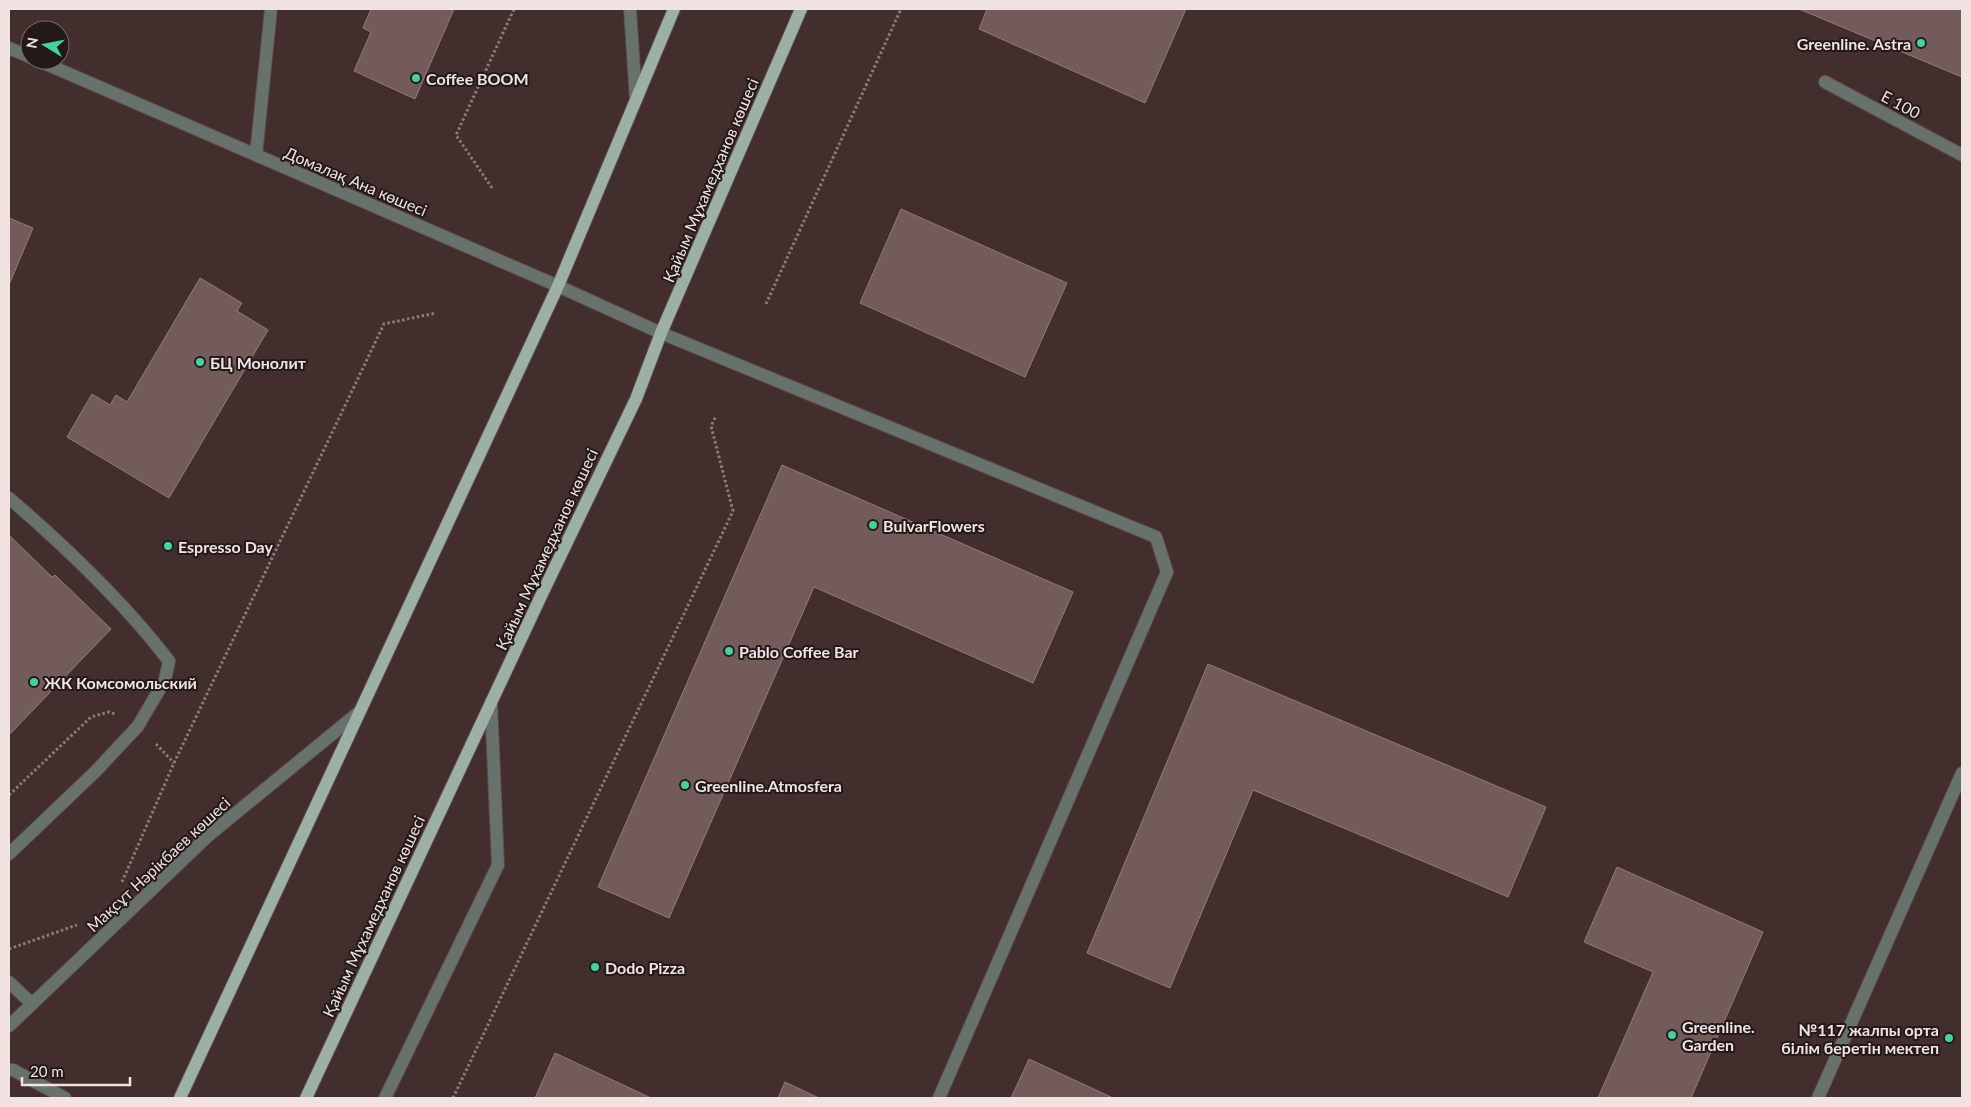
<svg xmlns="http://www.w3.org/2000/svg" width="1971" height="1107" font-family="Lato,sans-serif">
<rect width="100%" height="100%" fill="#422e2c"/>
<g fill="#725b59" stroke="#947b79">
<path d="M 371,9 L 454,9 L 415,99 L 354,71 L 371,32 L 363,28 Z"/>
<path d="M 987,9 L 1186,9 L 1145,103 L 979,29 Z"/>
<path d="M 1799,9 L 1962,9 L 1962,77 Z"/>
<path d="M 901,209 L 1067,283 L 1025,377 L 860,303 Z"/>
<path d="M 9,218 L 33,228 L 9,285 Z"/>
<path d="M 200,278 L 242,303 L 237,311 L 268,330 L 169,498 L 67,437 L 92,394 L 110,405 L 116,395 L 127,402 Z"/>
<path d="M 782,465 L 1073,592 L 1033,683 L 814,587 L 669,918 L 598,887 Z"/>
<path d="M 9,535 L 52,577 L 55,575 L 111,629 L 9,735 Z"/>
<path d="M 1208,664 L 1546,807 L 1508,897 L 1253,790 L 1170,988 L 1087,953 Z"/>
<path d="M 1617,867 L 1763,932 L 1691,1098 L 1598,1098 L 1653,972 L 1584,942 Z"/>
<path d="M 555,1053 L 651,1098 L 535,1098 Z"/>
<path d="M 1029,1059 L 1113,1098 L 1011,1098 Z"/>
<path d="M 785,1082 L 819,1098 L 778,1098 Z"/>
</g>
<g fill="none" stroke-linecap="round" stroke-linejoin="round">
<defs>
<g id="minor">
<path d="M 630,9 L 636,100"/>
<path d="M 9,48 L 30,57"/>
<path d="M 37,60 L 558,286 L 661,333 L 1156,537 L 1167,572 L 939,1098"/>
<path d="M 1825,82 L 1962,155"/>
<path d="M 256,155 L 271,9"/>
<path d="M 9,498 C 66,547 123,601 169,661 L 165,680 L 138,726 L 96,771 L 9,854"/>
<path d="M 9,982 L 32,1004"/>
<path d="M 9,1026 L 209,835 L 358,713"/>
<path d="M 9,1070 L 13,1070 L 65,1098"/>
<path d="M 385,1098 L 498,865 L 491,702"/>
<path d="M 1818,1098 L 1962,773"/>
</g>
<g id="major">
<path d="M 180,1098 L 558,286 L 674,9"/>
<path d="M 306,1098 L 541,596 L 636,399 L 661,333 L 801,9"/>
</g>
</defs>
<use href="#minor" stroke="#5e4b49" stroke-width="14"/>
<use href="#major" stroke="#5e4b49" stroke-width="14"/>
<g stroke="#8c7b79" stroke-width="3" stroke-dasharray="2.5 2.5" stroke-linecap="butt">
<path d="M 492,188 L 456,135 L 514,9"/>
<path d="M 766,304 L 901,9"/>
<path d="M 156,744 L 174,763"/>
<path d="M 9,795 L 91,717 L 109,712 L 115,714"/>
<path d="M 122,882 L 174,763 L 384,324 L 436,313"/>
<path d="M 9,949 L 77,925"/>
<path d="M 453,1098 L 733,511 L 711,426 L 716,416"/>
</g>
<use href="#minor" stroke="#68726d" stroke-width="12"/>
<use href="#major" stroke="#9cb0a6" stroke-width="12"/>
</g>
<g fill="#41d4a1" stroke="#221918" stroke-width="2">
<circle cx="1921" cy="43" r="5"/>
<circle cx="416" cy="78" r="5"/>
<circle cx="200" cy="362" r="5"/>
<circle cx="873" cy="525" r="5"/>
<circle cx="168" cy="546" r="5"/>
<circle cx="729" cy="651" r="5"/>
<circle cx="34" cy="682" r="5"/>
<circle cx="685" cy="785" r="5"/>
<circle cx="595" cy="967" r="5"/>
<circle cx="1672" cy="1035" r="5"/>
<circle cx="1949" cy="1038" r="5"/>
</g>
<g text-anchor="middle" dominant-baseline="central" stroke-width="4" stroke-linejoin="round" paint-order="stroke">
<g font-size="16" font-weight="bold" fill="#f1e3e2" stroke="#221918" text-anchor="start">
<text x="1911" y="43" text-anchor="end">Greenline. Astra</text>
<text x="426" y="78">Coffee BOOM</text>
<text x="210" y="362">БЦ Монолит</text>
<text x="883" y="525">BulvarFlowers</text>
<text x="178" y="546">Espresso Day</text>
<text x="739" y="651">Pablo Coffee Bar</text>
<text x="44" y="682">ЖК Комсомольский</text>
<text x="695" y="785">Greenline.Atmosfera</text>
<text x="605" y="967">Dodo Pizza</text>
<text x="1682" y="1026">Greenline.<tspan x="1682" dy="18">Garden</tspan></text>
<text x="1939" y="1029" text-anchor="end">№117 жалпы орта<tspan x="1939" dy="18">білім беретін мектеп</tspan></text>
</g>
<g font-size="16" fill="#f1e3e2" stroke="#221918">
<text transform="translate(1901 104) rotate(28)">E 100</text>
<text transform="translate(710 180) rotate(-67)">Қайым Мұхамедханов көшесі</text>
<text transform="translate(356 181) rotate(23)">Домалақ Ана көшесі</text>
<text transform="translate(546 549) rotate(-65)">Қайым Мұхамедханов көшесі</text>
<text transform="translate(158 864) rotate(-43)">Мақсұт Нәрікбаев көшесі</text>
<text transform="translate(373 916) rotate(-65)">Қайым Мұхамедханов көшесі</text>
</g>
</g>
<rect width="1971" height="1107" fill="none" stroke="#f1e3e2" stroke-width="20"/>
<g transform="translate(45 45) rotate(280)"><circle r="24" fill="#221918" stroke="#756a69"/>
<path d="M0-4L9 19L0 12L-9 19Z" fill="#41d4a1"/>
<text y="-8" font-size="14" font-weight="bold" text-anchor="middle" fill="#f1e3e2">N</text>
</g>
<path d="M22 1077v8h108v-8" fill="none" stroke="#f1e3e2" stroke-width="2.5"/>
<text x="30" y="1077" font-size="15" fill="#f1e3e2" stroke="#221918" stroke-width="4" paint-order="stroke">20 m</text>
</svg>
